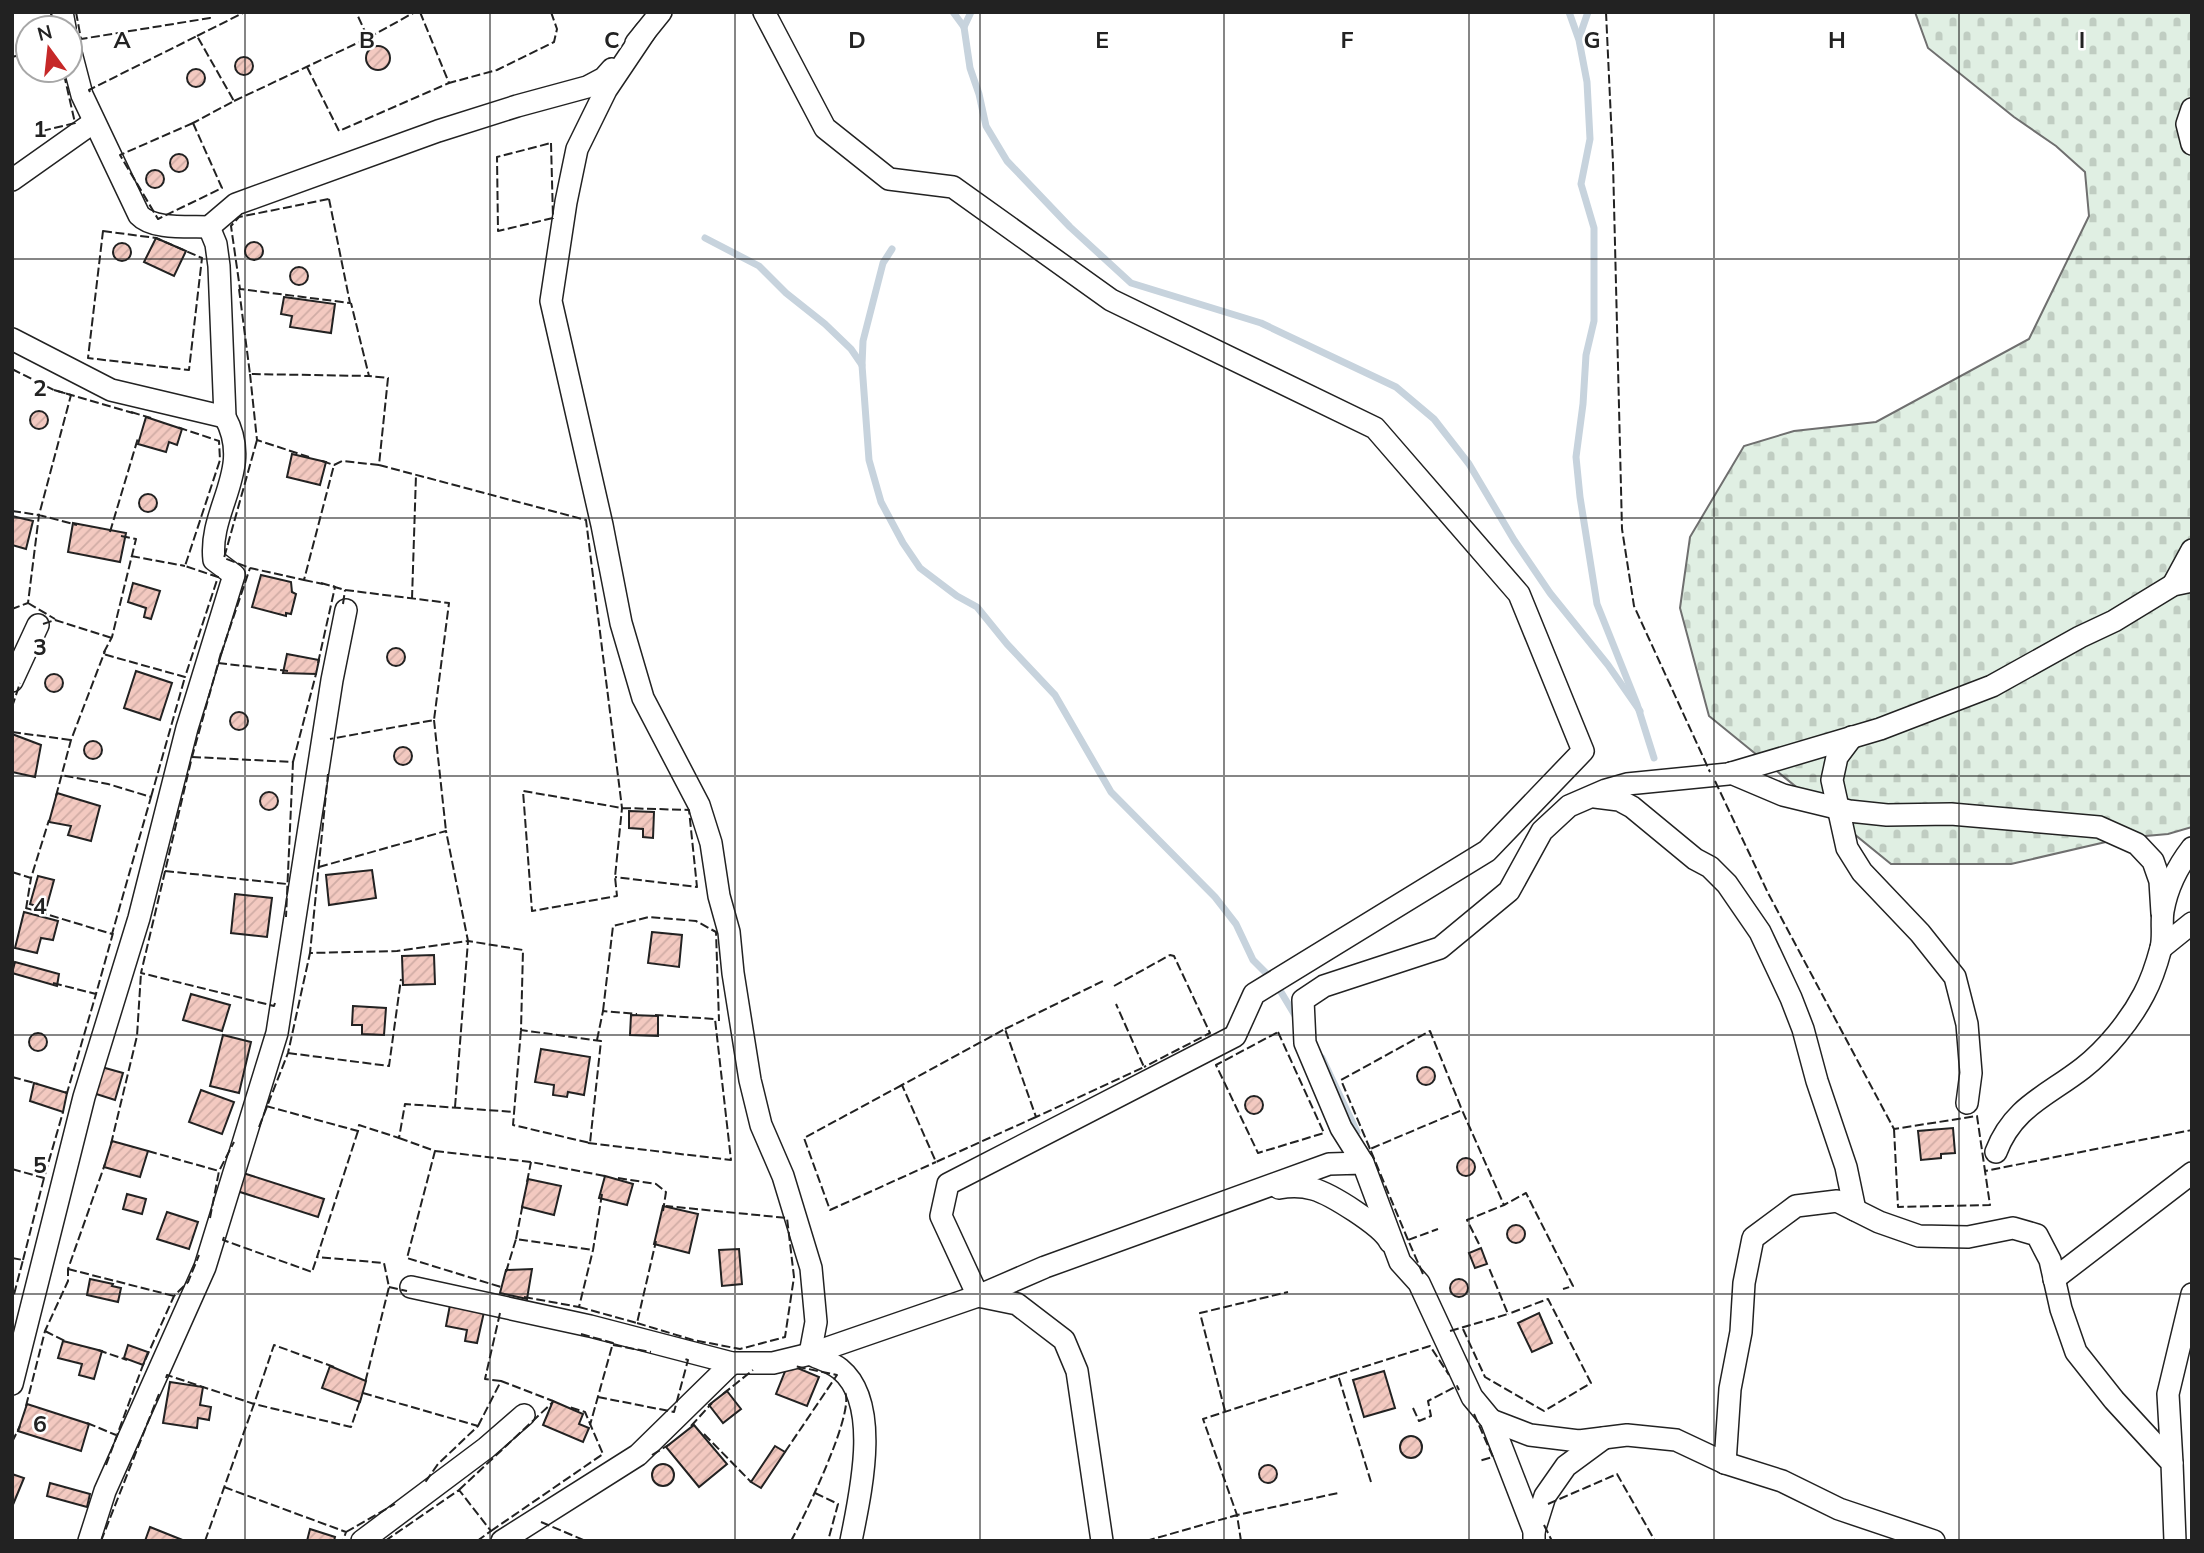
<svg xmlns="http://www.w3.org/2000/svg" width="2204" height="1553" font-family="Mulish,sans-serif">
<defs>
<pattern id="cemetery-stones" width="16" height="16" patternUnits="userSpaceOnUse" patternTransform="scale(1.75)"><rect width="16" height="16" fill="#e0efe3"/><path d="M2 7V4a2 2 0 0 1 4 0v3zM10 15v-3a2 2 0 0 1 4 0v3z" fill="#c0cdc2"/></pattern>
<pattern id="building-hatch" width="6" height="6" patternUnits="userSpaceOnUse" patternTransform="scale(1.75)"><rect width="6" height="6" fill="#f3c9c0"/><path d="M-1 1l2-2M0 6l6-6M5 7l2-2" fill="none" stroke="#d0aca5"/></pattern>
</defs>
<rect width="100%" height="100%" fill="#fff"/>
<path fill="url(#cemetery-stones)" stroke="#6f6f6f" stroke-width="2" d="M 1915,12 L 2192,12 L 2192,827 L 2168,834 L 2123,838 L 2011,864 L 1891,864 L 1709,716 L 1680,608 L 1690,537 L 1744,446 L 1794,431 L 1876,422 L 2029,339 L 2089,216 L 2085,172 L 2056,146 L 2014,117 L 1928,48 Z"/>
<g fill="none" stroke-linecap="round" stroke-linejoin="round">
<g stroke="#c7d3dd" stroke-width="7">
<path d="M 953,12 L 964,27 L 970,68 L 979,94 L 986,126 L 1007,161 L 1070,227 L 1131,283 L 1261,323 L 1396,387 L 1434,419 L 1469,464 L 1514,540 L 1550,593 L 1608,665 L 1640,711"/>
<path d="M 1569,12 L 1579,40 L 1587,82 L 1590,139 L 1581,184 L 1594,228 L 1594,321 L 1586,355 L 1583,404 L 1576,457 L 1580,497 L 1597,604 L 1637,704 L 1654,758"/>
<path d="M 964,27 L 971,12"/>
<path d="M 1579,38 L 1588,12"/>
<path d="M 705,238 L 759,266 L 786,293 L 825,324 L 851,349 L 862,365 L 869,460 L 881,502 L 903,543 L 920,568 L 957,596 L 977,607 L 1007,644 L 1055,695 L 1111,792 L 1215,897 L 1236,924 L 1253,960 L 1275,982 L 1299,1022"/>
<path d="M 862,365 L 863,341 L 883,263 L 892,249"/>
<path d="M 1322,1058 L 1357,1132"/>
</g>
</g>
<g fill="url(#building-hatch)" stroke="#222" stroke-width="2">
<circle cx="378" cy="58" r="12"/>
<circle cx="244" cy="66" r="9"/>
<circle cx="196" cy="78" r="9"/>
<circle cx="179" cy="163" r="9"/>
<circle cx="155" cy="179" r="9"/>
<path d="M 156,238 L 186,251 L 174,276 L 144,262 Z"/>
<circle cx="254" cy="251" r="9"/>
<circle cx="122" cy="252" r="9"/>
<circle cx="299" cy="276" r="9"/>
<path d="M 284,297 L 335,304 L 331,333 L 290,327 L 292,316 L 281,314 Z"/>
<circle cx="39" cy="420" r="9"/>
<path d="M 146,417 L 182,429 L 177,445 L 169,442 L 166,452 L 138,444 Z"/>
<path d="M 292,454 L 326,462 L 320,485 L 287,477 Z"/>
<circle cx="148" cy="503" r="9"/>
<path d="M 12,516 L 33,521 L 26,549 L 12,545 Z"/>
<path d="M 73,523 L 126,533 L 120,562 L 68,552 Z"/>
<path d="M 261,575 L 291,582 L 292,592 L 296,594 L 291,614 L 286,613 L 286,616 L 252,607 Z"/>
<path d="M 133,583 L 160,591 L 151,619 L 144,617 L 146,608 L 128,602 Z"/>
<circle cx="396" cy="657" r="9"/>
<path d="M 287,654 L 319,660 L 316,674 L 283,673 Z"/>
<path d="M 136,671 L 172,683 L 160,720 L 124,708 Z"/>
<circle cx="54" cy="683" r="9"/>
<circle cx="239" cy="721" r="9"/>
<path d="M 12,734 L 41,745 L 35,777 L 12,772 Z"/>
<circle cx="93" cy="750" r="9"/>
<circle cx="403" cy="756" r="9"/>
<circle cx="269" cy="801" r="9"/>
<path d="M 57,793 L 100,806 L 91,841 L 68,835 L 71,826 L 49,822 Z"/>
<path d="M 629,811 L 654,812 L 653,838 L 643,837 L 643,829 L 629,828 Z"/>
<path d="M 372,870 L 376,898 L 329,905 L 326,875 Z"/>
<path d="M 38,876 L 54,880 L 46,909 L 30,904 Z"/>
<path d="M 235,894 L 272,898 L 267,937 L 231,933 Z"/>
<path d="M 24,912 L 58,921 L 53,940 L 41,938 L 37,953 L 15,948 Z"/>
<path d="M 652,932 L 682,935 L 679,967 L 648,963 Z"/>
<path d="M 434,955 L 435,984 L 403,985 L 402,956 Z"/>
<path d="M 15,962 L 59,974 L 57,986 L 12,973 Z"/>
<path d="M 191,994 L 230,1005 L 222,1031 L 183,1020 Z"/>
<path d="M 353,1006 L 386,1008 L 384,1035 L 362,1034 L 362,1025 L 352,1025 Z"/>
<path d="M 631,1015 L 658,1016 L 658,1036 L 630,1035 Z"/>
<circle cx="38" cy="1042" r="9"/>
<path d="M 223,1035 L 251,1042 L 239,1093 L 210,1086 Z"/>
<path d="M 541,1049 L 590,1057 L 584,1095 L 568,1092 L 567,1097 L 553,1095 L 554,1085 L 535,1082 Z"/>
<path d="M 98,1066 L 123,1073 L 115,1100 L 90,1092 Z"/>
<circle cx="1426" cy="1076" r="9"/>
<path d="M 34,1083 L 67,1093 L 63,1112 L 30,1101 Z"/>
<path d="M 201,1090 L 234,1102 L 222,1134 L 189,1122 Z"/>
<circle cx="1254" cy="1105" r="9"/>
<path d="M 1953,1128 L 1955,1153 L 1941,1154 L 1941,1158 L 1921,1160 L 1918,1131 Z"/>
<path d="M 112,1141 L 148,1151 L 140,1177 L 104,1167 Z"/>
<circle cx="1466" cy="1167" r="9"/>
<path d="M 243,1173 L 324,1199 L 318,1217 L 237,1191 Z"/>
<path d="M 605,1176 L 633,1184 L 627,1205 L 599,1198 Z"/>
<path d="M 528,1179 L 561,1186 L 554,1215 L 522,1207 Z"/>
<path d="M 127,1194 L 146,1199 L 142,1214 L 123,1209 Z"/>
<path d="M 663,1206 L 698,1214 L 689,1253 L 654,1244 Z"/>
<path d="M 167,1212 L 198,1222 L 189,1249 L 157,1239 Z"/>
<circle cx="1516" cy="1234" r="9"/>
<path d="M 1481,1248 L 1487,1264 L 1475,1268 L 1469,1253 Z"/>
<path d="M 739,1249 L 742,1284 L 722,1286 L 719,1250 Z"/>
<path d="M 532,1269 L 527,1299 L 500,1293 L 506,1270 Z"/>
<circle cx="1459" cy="1288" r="9"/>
<path d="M 90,1279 L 113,1284 L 112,1286 L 121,1288 L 118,1302 L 87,1295 Z"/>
<path d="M 450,1305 L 484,1312 L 477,1343 L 465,1341 L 467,1330 L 446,1326 Z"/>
<path d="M 1539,1313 L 1552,1343 L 1532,1352 L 1518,1323 Z"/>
<path d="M 63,1341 L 102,1351 L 94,1379 L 79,1375 L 82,1364 L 58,1358 Z"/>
<path d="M 128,1345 L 148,1352 L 143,1365 L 124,1358 Z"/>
<path d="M 788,1364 L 819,1377 L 807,1406 L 776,1394 Z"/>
<path d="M 330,1366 L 366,1381 L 360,1402 L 322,1388 Z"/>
<path d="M 1384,1371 L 1395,1408 L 1364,1417 L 1353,1380 Z"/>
<path d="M 170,1382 L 203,1387 L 200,1405 L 211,1407 L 209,1420 L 198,1418 L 197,1428 L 163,1423 Z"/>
<path d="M 727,1391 L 741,1409 L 723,1423 L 709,1405 Z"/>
<path d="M 553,1401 L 583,1414 L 579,1424 L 589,1428 L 583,1442 L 543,1425 Z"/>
<path d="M 27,1404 L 89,1424 L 81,1451 L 18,1431 Z"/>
<path d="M 694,1425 L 727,1464 L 699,1487 L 666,1447 Z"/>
<circle cx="1411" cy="1447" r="11"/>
<path d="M 775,1446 L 785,1452 L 761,1488 L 751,1482 Z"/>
<circle cx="663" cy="1475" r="11"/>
<circle cx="1268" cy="1474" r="9"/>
<path d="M 12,1474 L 24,1478 L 12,1507 Z"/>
<path d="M 50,1483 L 90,1494 L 87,1507 L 47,1496 Z"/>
<path d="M 150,1527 L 185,1541 L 145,1541 Z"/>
<path d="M 310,1529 L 335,1537 L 334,1541 L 307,1541 Z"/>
</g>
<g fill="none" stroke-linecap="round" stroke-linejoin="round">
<defs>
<g id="street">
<path d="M 62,12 L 65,28"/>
<path d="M 764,12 L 825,128 L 889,179 L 953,187 L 1111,300 L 1375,428 L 1519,594 L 1583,751 L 1487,851 L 1254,994 L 1235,1036 L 948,1184 L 941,1216 L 978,1296"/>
<path d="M 645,32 L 606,90 L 577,149 L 566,202 L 551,301 L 602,525 L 621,623 L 643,698 L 699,805 L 711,843 L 719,896 L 729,932 L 733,973 L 750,1080 L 761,1125 L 783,1176 L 811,1268 L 816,1322 L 810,1354 C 820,1359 831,1362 840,1369 C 882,1403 860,1495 851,1541"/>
<path d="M 636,43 L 661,12"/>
<path d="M 70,49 L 82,95 L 139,215 C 153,230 189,226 209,227 L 236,204 L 438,131 L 517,106 L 587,87 L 604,78 L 612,69"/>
<path d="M 2192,109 L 2187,124 L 2192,144"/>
<path d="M 12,180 L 94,122"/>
<path d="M 12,339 L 111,390 L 225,417"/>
<path d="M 2173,585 L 2192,550"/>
<path d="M 12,681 L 38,625"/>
<path d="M 1852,737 L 1837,757 L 1832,780 L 1847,848 L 1862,872 L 1920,933 L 1955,977 L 1967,1024 L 1971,1073 L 1967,1103"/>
<path d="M 1731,773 L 1783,795 L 1849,811 L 1887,815 L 1951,814 L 2099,827 L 2137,844 L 2153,861 L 2160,881 L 2162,913"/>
<path d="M 1595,797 L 1619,800 L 1632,807 L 1695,859 L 1710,867 L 1727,884 L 1760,932 L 1791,998 L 1803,1029 L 1817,1081 L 1846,1167 L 1855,1210"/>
<path d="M 2161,948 L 2192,923"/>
<path d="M 1996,1152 C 2013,1107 2047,1096 2083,1068 C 2106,1050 2130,1021 2144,994 C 2151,981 2157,963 2161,948 C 2164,936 2161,923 2163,911 C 2167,888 2178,866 2192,848"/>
<path d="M 1363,1163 L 1341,1128 L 1305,1043 L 1303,1000 L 1324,986 L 1440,948 L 1509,891 L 1542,831 L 1569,806 L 1606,790 L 1627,784 L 1728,774 L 1880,729 L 1992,686 L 2080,637 L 2114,621 L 2173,585 L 2192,581"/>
<path d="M 1279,1188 C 1290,1186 1302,1186 1313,1189 C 1331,1194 1382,1226 1390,1242"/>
<path d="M 2054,1279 L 2192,1173"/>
<path d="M 411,1287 L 590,1326 L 732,1363 L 773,1363 L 810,1354 L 978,1296 L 1045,1267 L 1329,1164 L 1363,1163 L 1400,1262 L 1419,1283 L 1472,1397 L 1491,1420 L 1534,1531 L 1534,1541"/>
<path d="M 978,1296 L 1017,1304 L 1064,1340 L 1077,1371 L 1102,1541"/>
<path d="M 12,1384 L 84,1097 L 139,918 L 187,728 L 234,575 L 214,560 C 208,509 254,470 225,417 L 219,266 L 216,244 L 209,227"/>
<path d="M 1491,1420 L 1530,1435 L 1579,1441 L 1627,1435 L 1676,1440 L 1725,1463 L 1782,1481 L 1839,1509 L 1934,1541"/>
<path d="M 1725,1463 L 1730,1389 L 1741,1332 L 1744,1283 L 1753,1238 L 1796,1206 L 1837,1201 L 1879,1222 L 1919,1236 L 1968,1237 L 2013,1228 L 2037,1235 L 2050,1260 L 2061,1309 L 2076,1352 L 2114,1400 L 2172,1463 L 2175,1541"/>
<path d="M 2172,1463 L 2168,1394 L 2192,1294"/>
<path d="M 1534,1531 L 1545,1496 L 1566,1466 L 1604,1438"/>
<path d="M 89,1541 L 105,1491 L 205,1267 L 277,1033 L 332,680 L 346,610"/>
<path d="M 362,1541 L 486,1448 L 524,1415"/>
<path d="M 502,1541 L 638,1455 L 732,1363"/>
</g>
</defs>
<use href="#street" stroke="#222" stroke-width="24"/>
<use href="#street" stroke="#fff" stroke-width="21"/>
<g stroke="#222" stroke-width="2" stroke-dasharray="9 3.5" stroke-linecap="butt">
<path d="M 51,12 L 54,28"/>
<path d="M 76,12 L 81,39 L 210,18 L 209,12"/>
<path d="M 420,12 L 449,83 L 497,70 L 554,42 L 557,29 L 551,12"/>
<path d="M 594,12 L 595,12"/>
<path d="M 1606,12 L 1613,163 L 1622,529 L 1634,606 L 1710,772"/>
<path d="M 197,36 L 245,12"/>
<path d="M 368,38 L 415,12"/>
<path d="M 12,57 L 28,53"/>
<path d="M 307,67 L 339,131 L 449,83"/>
<path d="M 90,92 L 89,90 L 197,36 L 234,101 L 193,123"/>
<path d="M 234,101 L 368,38 L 356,12"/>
<path d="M 193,123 L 222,188 L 158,219 L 120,155 Z"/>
<path d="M 42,131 L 75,123 L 63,70"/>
<path d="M 551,143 L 553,218 L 498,231 L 497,157 Z"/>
<path d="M 329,199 L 350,303 L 240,289 L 231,226 L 239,217 Z"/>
<path d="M 103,231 L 156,238 L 202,258 L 189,370 L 88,358 Z"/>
<path d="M 239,289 L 250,374 L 369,376 L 351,303"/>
<path d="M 12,369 L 54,390 L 71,395 L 39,515 L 77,525"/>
<path d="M 250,374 L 257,440 L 309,457"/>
<path d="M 54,390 L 133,413"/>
<path d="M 131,412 L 151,418"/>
<path d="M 257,440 L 224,558 L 250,568 L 304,580 L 334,465"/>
<path d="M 322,461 L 334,465 L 342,461 L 379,465 L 388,378 L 369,376"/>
<path d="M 379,465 L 586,520 L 622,808 L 615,877 L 617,896 L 532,911 L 523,791 L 622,808 L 689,810 L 697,887 L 615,877"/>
<path d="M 12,511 L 39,515 L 28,603 L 12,609"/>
<path d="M 110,532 L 138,438"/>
<path d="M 121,536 L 136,539 L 112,637 L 103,654 L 185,677 L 218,577 L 185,566 L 220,460 L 219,441 L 177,427"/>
<path d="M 131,556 L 185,566"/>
<path d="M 304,580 L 323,584"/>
<path d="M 321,583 L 345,590 L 449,603 L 434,720 L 330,739"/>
<path d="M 412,599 L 416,475"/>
<path d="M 28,603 L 55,619"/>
<path d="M 343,604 L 345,590"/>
<path d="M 43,624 L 55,620 L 112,638"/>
<path d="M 221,653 L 192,757 L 141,973 L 274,1006 L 275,1003"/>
<path d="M 221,654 L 250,568"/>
<path d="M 218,663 L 288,671"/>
<path d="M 318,663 L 335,587 L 333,586"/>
<path d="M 12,707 L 20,683"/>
<path d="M 434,720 L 446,831"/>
<path d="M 12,732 L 71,740"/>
<path d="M 192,757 L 293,762 L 286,917"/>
<path d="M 293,762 L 316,674"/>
<path d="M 1715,781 L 1768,893 L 1894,1129 L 1977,1116 L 1985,1171 L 2192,1130"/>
<path d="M 56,796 L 71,740 L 105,651"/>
<path d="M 151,797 L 185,677"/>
<path d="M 319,867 L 446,831 L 468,941 L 397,951 L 310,953 L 328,774"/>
<path d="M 165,871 L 287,884"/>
<path d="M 12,872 L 31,878 L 49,820"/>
<path d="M 26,908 L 112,934 L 151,797 L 108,784 L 61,775"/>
<path d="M 26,909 L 31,878"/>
<path d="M 53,983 L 96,994 L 113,933"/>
<path d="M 1114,986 L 1170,955 L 1174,956 L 1210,1033 L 1144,1067"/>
<path d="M 603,1011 L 613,926 L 649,917 L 696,921 L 716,932 L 719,1021"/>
<path d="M 1005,1029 L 1105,980"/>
<path d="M 1278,1032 L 1324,1133 L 1258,1153 L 1216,1065 Z"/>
<path d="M 597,1040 L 603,1011 L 637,1014"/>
<path d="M 288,1053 L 389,1066 L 401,979"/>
<path d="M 12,1077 L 38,1084"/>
<path d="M 902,1085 L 804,1138 L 830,1210 L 936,1162"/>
<path d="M 65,1092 L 67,1093 L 96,994"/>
<path d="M 266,1106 L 358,1131 L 359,1125 L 399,1138 L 405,1104 L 514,1112"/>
<path d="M 455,1107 L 468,941 L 523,950 L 521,1030 L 601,1041 L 590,1143 L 513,1125 L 521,1030"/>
<path d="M 1036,1117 L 936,1162 L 902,1085 L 1005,1029 L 1036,1117 L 1144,1067 L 1116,1004"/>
<path d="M 259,1127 L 288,1053 L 310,953"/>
<path d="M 1894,1129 L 1898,1207 L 1990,1205 L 1985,1171"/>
<path d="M 358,1131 L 317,1257 L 384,1263 L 389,1287 L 365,1383"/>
<path d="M 399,1138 L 435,1151 L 407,1258 L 501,1287"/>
<path d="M 588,1143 L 731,1160 L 715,1019 L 655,1015"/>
<path d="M 111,1144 L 137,1036 L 141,973"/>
<path d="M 1370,1149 L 1341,1080 L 1430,1031 L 1462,1110"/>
<path d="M 148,1151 L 219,1171"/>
<path d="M 435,1151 L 531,1162 L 605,1176"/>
<path d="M 12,1169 L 44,1178 L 63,1112"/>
<path d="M 618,1178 L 656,1184 L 666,1192 L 663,1211"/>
<path d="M 527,1182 L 531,1162"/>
<path d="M 210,1218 L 219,1171 L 234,1142"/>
<path d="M 224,1237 L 223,1240 L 312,1272 L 317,1257"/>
<path d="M 516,1239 L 523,1203"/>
<path d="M 1408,1240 L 1370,1149 L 1462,1110 L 1504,1205"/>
<path d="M 1479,1244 L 1467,1220 L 1504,1205 L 1526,1193 L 1573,1286 L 1563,1289"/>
<path d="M 12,1258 L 23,1260 L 12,1302"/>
<path d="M 23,1260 L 44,1178"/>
<path d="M 68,1269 L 174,1296"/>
<path d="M 506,1272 L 516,1239 L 593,1250"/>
<path d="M 1423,1274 L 1408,1240 L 1438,1229"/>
<path d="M 389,1287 L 407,1291"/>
<path d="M 524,1297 L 579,1307 L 593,1250 L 602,1194"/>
<path d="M 579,1307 L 637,1323 L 656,1241"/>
<path d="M 500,1313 L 485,1379 L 501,1381"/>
<path d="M 637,1323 L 693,1340 L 740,1349 L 785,1337 L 794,1277 L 787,1218 L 666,1206"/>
<path d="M 1463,1329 L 1485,1377 L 1544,1411 L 1591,1383 L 1548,1299 L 1508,1314"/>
<path d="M 45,1331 L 67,1342"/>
<path d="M 1450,1331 L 1508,1314 L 1489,1268"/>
<path d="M 581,1334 L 613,1343 L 590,1425"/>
<path d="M 613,1345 L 651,1352"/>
<path d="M 98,1350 L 127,1360"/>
<path d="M 1338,1375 L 1203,1419 L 1237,1515 L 1338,1493"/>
<path d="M 166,1378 L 167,1375 L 254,1404 L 274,1345 L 334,1367"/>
<path d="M 363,1393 L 478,1426 L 438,1464 L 424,1484"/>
<path d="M 723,1394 L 753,1370"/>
<path d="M 598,1397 L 674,1412 L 688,1360 L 685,1359"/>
<path d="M 26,1406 L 45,1331 L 68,1281 L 68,1269 L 105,1164"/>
<path d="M 1413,1408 L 1419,1421 L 1431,1416 L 1428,1401 L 1457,1386 L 1459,1390"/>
<path d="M 1225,1411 L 1200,1313 L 1288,1292"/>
<path d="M 1474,1414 L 1493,1457 L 1479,1461"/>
<path d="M 87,1423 L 116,1435"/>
<path d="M 478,1426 L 501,1381 L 553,1401"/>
<path d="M 691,1426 L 712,1403"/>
<path d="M 704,1434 L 751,1482"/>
<path d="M 12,1442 L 20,1426"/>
<path d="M 785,1452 L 837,1375 L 794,1366"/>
<path d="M 652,1455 L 670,1444"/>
<path d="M 106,1465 L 143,1365 L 174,1296 L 188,1282 L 199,1255"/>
<path d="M 1371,1482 L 1338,1375 L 1430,1346 L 1449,1375"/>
<path d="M 224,1487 L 346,1532 L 343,1541"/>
<path d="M 459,1490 L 553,1402"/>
<path d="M 815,1493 L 838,1504 L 828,1541"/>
<path d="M 1548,1504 L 1617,1474 L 1655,1541"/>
<path d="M 541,1522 L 586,1541"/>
<path d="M 1544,1525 L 1552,1541"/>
<path d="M 491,1531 L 603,1454 L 585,1412 L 569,1407"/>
<path d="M 346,1532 L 395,1504"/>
<path d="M 101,1541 L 159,1394"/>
<path d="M 205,1541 L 254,1404 L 351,1427 L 361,1398"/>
<path d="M 385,1541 L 459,1490 L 491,1531 L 477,1541"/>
<path d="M 791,1541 C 804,1517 855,1413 845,1392"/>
<path d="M 1146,1541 L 1237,1515 L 1241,1541"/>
</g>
</g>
<path fill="none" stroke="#222" stroke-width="2" stroke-opacity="0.55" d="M 245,12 L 245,1541M 490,12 L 490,1541M 735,12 L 735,1541M 980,12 L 980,1541M 1224,12 L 1224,1541M 1469,12 L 1469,1541M 1714,12 L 1714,1541M 1959,12 L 1959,1541M 12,259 L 2192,259M 12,518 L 2192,518M 12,776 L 2192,776M 12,1035 L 2192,1035M 12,1294 L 2192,1294"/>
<g font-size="23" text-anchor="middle" font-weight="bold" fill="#222" stroke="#fff" stroke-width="5" stroke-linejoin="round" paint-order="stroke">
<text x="122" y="48">A</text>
<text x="367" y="48">B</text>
<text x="612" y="48">C</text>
<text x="857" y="48">D</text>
<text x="1102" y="48">E</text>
<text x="1347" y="48">F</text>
<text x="1592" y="48">G</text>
<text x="1837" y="48">H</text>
<text x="2082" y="48">I</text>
<text x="40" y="137">1</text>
<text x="40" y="396">2</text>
<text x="40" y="655">3</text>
<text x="40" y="914">4</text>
<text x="40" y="1173">5</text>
<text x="40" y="1432">6</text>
</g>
<rect width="2204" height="1553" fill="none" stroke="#222222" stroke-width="28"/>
<g transform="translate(49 49) rotate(345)"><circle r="33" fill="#ffffff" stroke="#a7a7a7" stroke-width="2"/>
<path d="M0-5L12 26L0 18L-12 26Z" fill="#c62828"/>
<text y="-10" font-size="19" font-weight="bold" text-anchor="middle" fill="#222222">N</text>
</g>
</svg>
